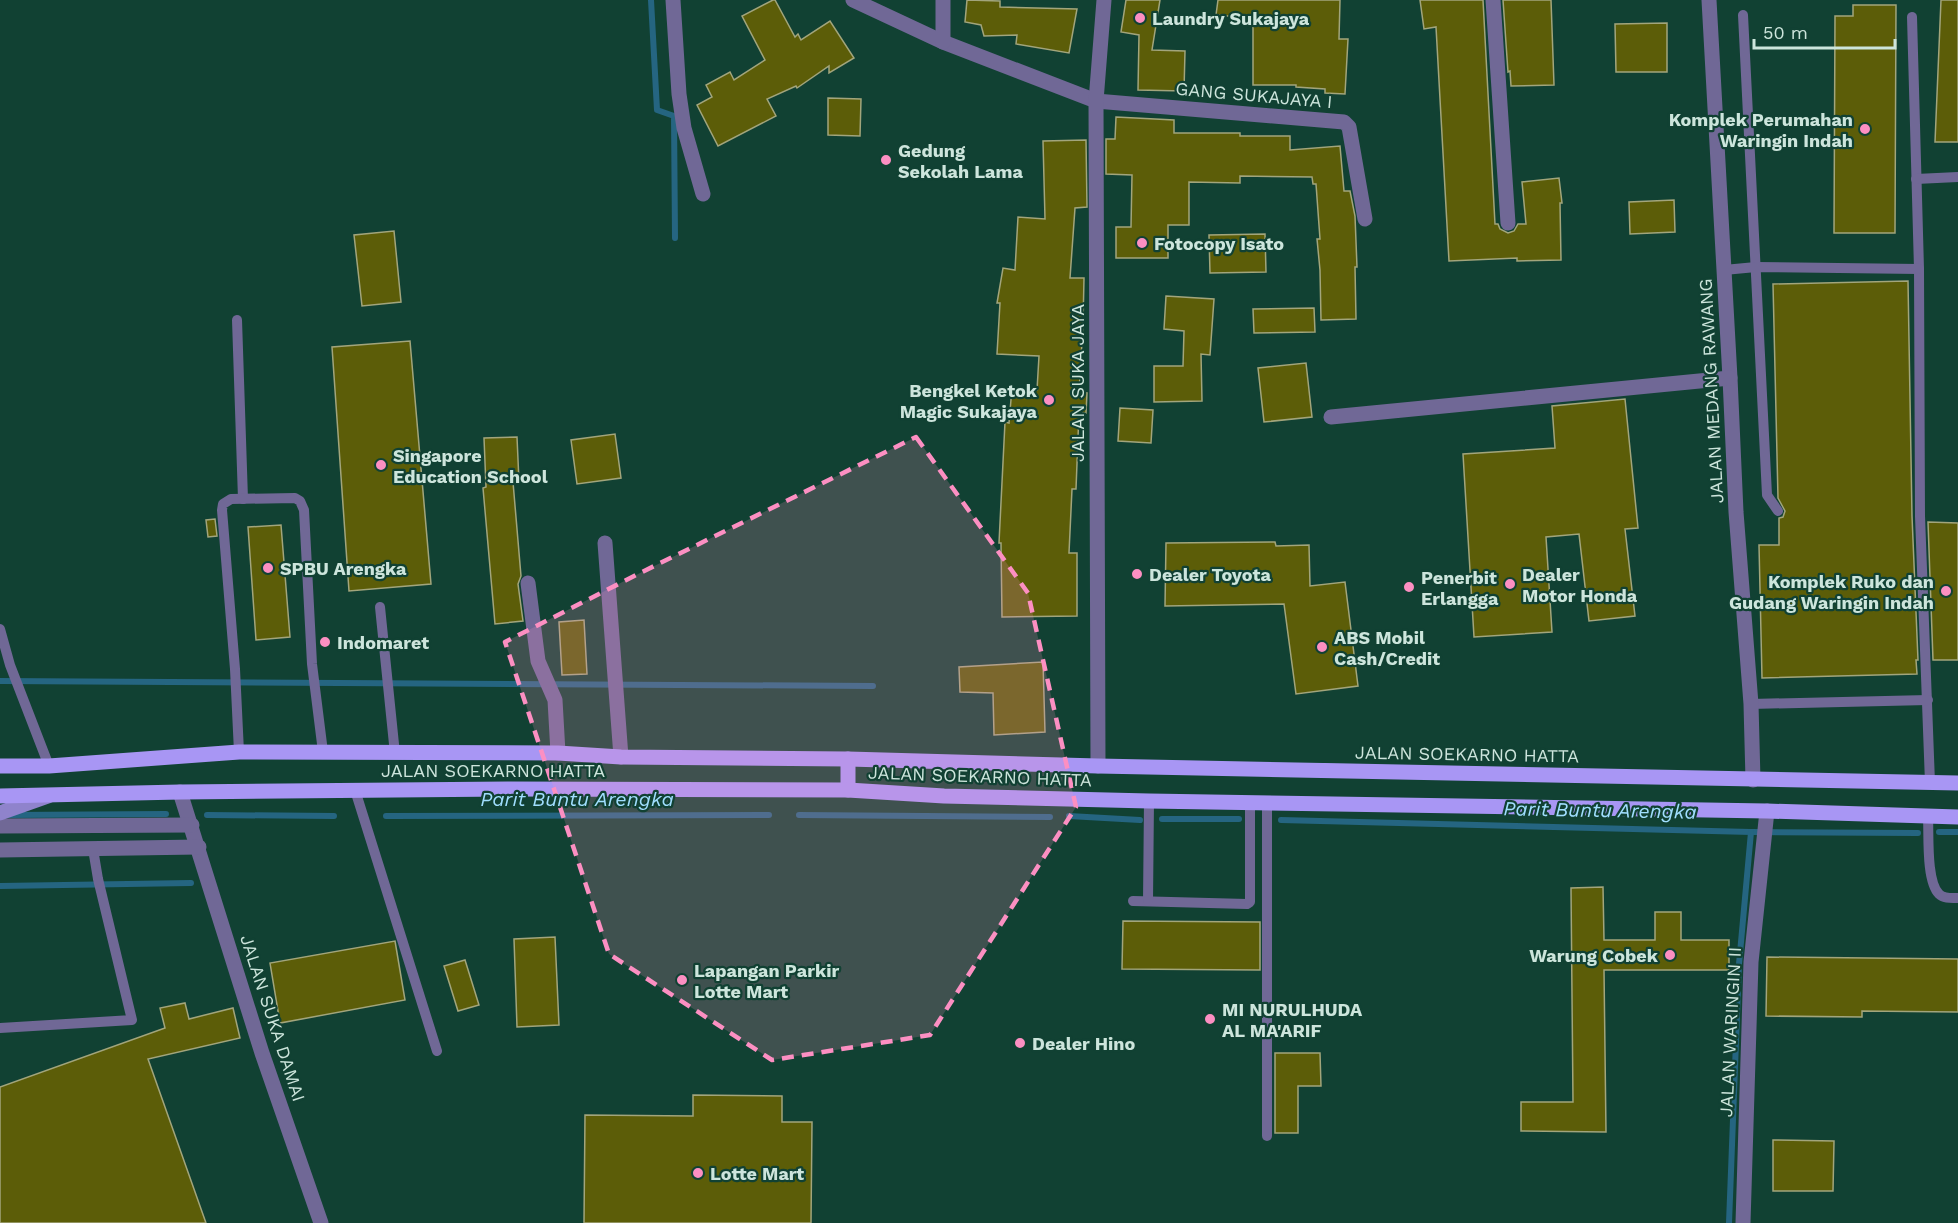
<svg xmlns="http://www.w3.org/2000/svg" width="1958" height="1223" font-family="'Work Sans',sans-serif">
<rect width="100%" height="100%" fill="#114133"/>
<g fill="none" stroke-linecap="round" stroke-linejoin="round">
<g stroke="#256581" stroke-width="6">
<path d="M 651,0 L 657,110 L 674,116 L 675,238"/>
<path d="M 0,681 L 873,686"/>
<path d="M 10,815 L 166,814"/>
<path d="M 207,815 L 334,816"/>
<path d="M 799,815 L 1050,817"/>
<path d="M 386,816 L 769,815"/>
<path d="M 1069,816 L 1140,820"/>
<path d="M 1162,819 L 1239,819"/>
<path d="M 1281,820 L 1751,832 L 1918,833"/>
<path d="M 1939,832 L 1958,832"/>
<path d="M 0,886 L 191,883"/>
<path d="M 1729,1223 L 1739,964 L 1751,832"/>
</g>
</g>
<g fill="#5c5d08" stroke="#a2a57c" stroke-width="1.5">
<path d="M 773,0 L 775,0 L 795,37 L 798,34 L 801,40 L 830,21 L 854,58 L 829,73 L 829,66 L 797,88 L 796,86 L 767,99 L 776,116 L 718,146 L 697,105 L 712,97 L 706,85 L 730,72 L 734,80 L 765,60 L 742,16 Z"/>
<path d="M 967,0 L 1000,1 L 1000,7 L 1077,9 L 1069,53 L 1016,44 L 1017,35 L 984,36 L 981,25 L 965,22 Z"/>
<path d="M 1126,0 L 1160,0 L 1152,50 L 1185,51 L 1184,91 L 1138,90 L 1139,35 L 1121,32 Z"/>
<path d="M 1218,0 L 1340,0 L 1339,39 L 1348,39 L 1345,94 L 1325,93 L 1325,89 L 1296,87 L 1296,85 L 1253,85 L 1253,18 L 1216,15 Z"/>
<path d="M 1420,0 L 1483,0 L 1495,224 L 1498,224 L 1500,229 L 1508,233 L 1514,231 L 1518,224 L 1526,224 L 1522,182 L 1559,178 L 1562,203 L 1560,203 L 1561,260 L 1517,261 L 1517,258 L 1449,261 L 1436,27 L 1424,29 Z"/>
<path d="M 1503,0 L 1551,0 L 1554,85 L 1511,86 L 1510,71 L 1508,72 Z"/>
<path d="M 1941,0 L 1958,0 L 1958,142 L 1935,142 Z"/>
<path d="M 1853,5 L 1896,5 L 1895,233 L 1834,233 L 1835,16 L 1853,16 Z"/>
<path d="M 1667,23 L 1667,72 L 1616,72 L 1615,24 Z"/>
<path d="M 828,98 L 861,99 L 860,136 L 828,135 Z"/>
<path d="M 1116,117 L 1174,120 L 1174,133 L 1240,133 L 1240,136 L 1290,136 L 1290,150 L 1340,146 L 1344,191 L 1350,191 L 1355,216 L 1357,267 L 1355,267 L 1356,319 L 1321,320 L 1320,270 L 1317,239 L 1320,239 L 1316,184 L 1313,184 L 1312,177 L 1240,176 L 1240,183 L 1189,182 L 1189,225 L 1168,225 L 1168,258 L 1116,258 L 1116,227 L 1131,227 L 1132,175 L 1106,174 L 1106,139 L 1115,139 Z"/>
<path d="M 1086,140 L 1087,207 L 1075,208 L 1070,278 L 1084,278 L 1083,325 L 1079,392 L 1087,393 L 1086,413 L 1079,412 L 1076,489 L 1072,489 L 1069,553 L 1077,553 L 1077,616 L 1002,617 L 1001,543 L 999,543 L 1005,422 L 1009,423 L 1012,388 L 1037,390 L 1039,356 L 997,354 L 1000,303 L 997,303 L 1003,268 L 1015,270 L 1018,217 L 1045,219 L 1043,141 Z"/>
<path d="M 1674,200 L 1675,232 L 1630,234 L 1629,202 Z"/>
<path d="M 394,231 L 401,302 L 362,306 L 354,235 Z"/>
<path d="M 1265,234 L 1266,272 L 1210,273 L 1209,235 Z"/>
<path d="M 1908,281 L 1912,516 L 1918,660 L 1916,660 L 1917,674 L 1762,678 L 1759,545 L 1779,545 L 1779,518 L 1783,517 L 1785,511 L 1778,498 L 1773,284 Z"/>
<path d="M 1166,296 L 1214,299 L 1210,355 L 1201,354 L 1202,401 L 1154,402 L 1154,366 L 1183,366 L 1184,331 L 1164,329 Z"/>
<path d="M 1314,308 L 1315,332 L 1254,333 L 1253,309 Z"/>
<path d="M 410,341 L 431,584 L 349,591 L 332,347 Z"/>
<path d="M 1306,363 L 1312,417 L 1264,422 L 1258,368 Z"/>
<path d="M 1625,399 L 1638,528 L 1625,529 L 1635,616 L 1589,621 L 1579,534 L 1546,537 L 1552,632 L 1474,637 L 1463,454 L 1555,448 L 1552,406 Z"/>
<path d="M 1120,408 L 1153,410 L 1151,443 L 1118,441 Z"/>
<path d="M 615,434 L 621,478 L 577,484 L 571,440 Z"/>
<path d="M 517,437 L 519,482 L 513,482 L 521,576 L 518,584 L 523,621 L 495,624 L 483,488 L 486,487 L 484,438 Z"/>
<path d="M 215,519 L 217,536 L 208,537 L 206,520 Z"/>
<path d="M 1928,522 L 1958,523 L 1958,660 L 1933,660 Z"/>
<path d="M 281,525 L 290,637 L 256,640 L 248,527 Z"/>
<path d="M 1275,542 L 1276,546 L 1309,545 L 1310,586 L 1345,582 L 1358,686 L 1296,694 L 1284,604 L 1165,606 L 1166,543 Z"/>
<path d="M 584,620 L 587,674 L 562,675 L 559,622 Z"/>
<path d="M 1043,662 L 1045,732 L 994,735 L 993,693 L 960,692 L 959,667 Z"/>
<path d="M 1603,887 L 1604,940 L 1655,940 L 1655,912 L 1681,912 L 1681,940 L 1729,940 L 1729,970 L 1604,970 L 1606,1132 L 1521,1131 L 1521,1102 L 1573,1102 L 1571,888 Z"/>
<path d="M 1123,921 L 1260,922 L 1260,970 L 1122,969 Z"/>
<path d="M 555,937 L 559,1025 L 517,1027 L 514,939 Z"/>
<path d="M 395,941 L 405,1000 L 280,1023 L 270,963 Z"/>
<path d="M 1767,957 L 1958,959 L 1958,1012 L 1862,1011 L 1862,1017 L 1766,1016 Z"/>
<path d="M 465,960 L 479,1005 L 458,1011 L 444,966 Z"/>
<path d="M 185,1003 L 189,1019 L 233,1008 L 240,1038 L 148,1059 L 206,1223 L 0,1223 L 0,1087 L 165,1028 L 160,1008 Z"/>
<path d="M 1275,1053 L 1320,1053 L 1321,1086 L 1298,1086 L 1298,1133 L 1275,1133 Z"/>
<path d="M 693,1095 L 782,1096 L 782,1122 L 812,1122 L 811,1223 L 584,1223 L 585,1115 L 693,1116 Z"/>
<path d="M 1773,1140 L 1834,1141 L 1833,1191 L 1773,1191 Z"/>
</g>
<g fill="none" stroke-linecap="round" stroke-linejoin="round">
<g stroke="#706896" stroke-width="10">
<path d="M 1743,15 L 1767,495 L 1778,511"/>
<path d="M 1912,17 L 1919,269 L 1920,516 L 1930,783"/>
<path d="M 1916,179 L 1958,177"/>
<path d="M 1724,270 L 1756,267 L 1919,269"/>
<path d="M 237,320 L 243,499"/>
<path d="M 380,607 L 395,754"/>
<path d="M 0,629 L 10,665 L 49,766"/>
<path d="M 1751,704 L 1928,700"/>
<path d="M 239,752 L 235,669 L 222,510 L 223,504 L 231,499 L 295,498 L 300,501 L 304,510 L 312,664 L 323,752"/>
<path d="M 355,790 L 437,1051"/>
<path d="M 1928,817 C 1929,835 1926,881 1939,894 C 1944,899 1952,898 1958,898"/>
<path d="M 1133,901 L 1247,904 L 1250,902 L 1250,803"/>
<path d="M 1148,901 L 1149,801"/>
<path d="M 0,1028 L 132,1020 L 98,879 L 93,849"/>
<path d="M 1267,1136 L 1267,802"/>
</g>
<g stroke="#706896" stroke-width="15">
<path d="M 673,0 L 679,94 L 684,128 L 703,194"/>
<path d="M 853,0 L 943,42 L 1096,101 L 1344,122 L 1349,127 L 1365,219"/>
<path d="M 943,0 L 943,42"/>
<path d="M 1493,0 L 1508,223"/>
<path d="M 1709,0 L 1730,378 L 1736,512 L 1751,704 L 1753,780"/>
<path d="M 1331,417 L 1730,378"/>
<path d="M 605,543 L 621,757"/>
<path d="M 528,583 L 538,661 L 555,700 L 558,753"/>
<path d="M 1098,766 L 1096,101 L 1104,0"/>
<path d="M 180,792 L 262,1053 L 321,1223"/>
<path d="M 0,826 L 192,825"/>
<path d="M 0,850 L 199,847"/>
<path d="M 1743,1223 L 1751,962 L 1767,811"/>
</g>
<path stroke="#8f83cc" stroke-width="15" d="M 0,813 L 48,796"/>
<g stroke="#a896f4" stroke-width="15">
<path d="M 0,766 L 49,766 L 239,752 L 558,753 L 621,757 L 848,759 L 1098,766 L 1958,783"/>
<path d="M 848,790 L 848,759"/>
<path d="M 0,796 L 180,792 L 508,789 L 848,790 L 944,796 L 1149,801 L 1767,811 L 1958,817"/>
</g>
</g>
<path fill="#fc8fc2" fill-opacity="0.2" stroke="#fc8fc2" stroke-width="4.5" stroke-dasharray="12 8" stroke-linejoin="round" d="M 916,437 L 1028,593 L 1076,807 L 930,1035 L 772,1060 L 609,954 L 505,642 L 640,573 Z"/>
<g fill="#fc8fc2" stroke="#114133" stroke-width="2">
<circle cx="1140" cy="18" r="6"/>
<circle cx="1865" cy="129" r="6"/>
<circle cx="886" cy="160" r="6"/>
<circle cx="1142" cy="243" r="6"/>
<circle cx="1049" cy="400" r="6"/>
<circle cx="381" cy="465" r="6"/>
<circle cx="268" cy="568" r="6"/>
<circle cx="1137" cy="574" r="6"/>
<circle cx="1510" cy="584" r="6"/>
<circle cx="1409" cy="587" r="6"/>
<circle cx="1946" cy="591" r="6"/>
<circle cx="325" cy="642" r="6"/>
<circle cx="1322" cy="647" r="6"/>
<circle cx="1670" cy="955" r="6"/>
<circle cx="682" cy="980" r="6"/>
<circle cx="1210" cy="1019" r="6"/>
<circle cx="1020" cy="1043" r="6"/>
<circle cx="698" cy="1173" r="6"/>
</g>
<g text-anchor="middle" dominant-baseline="central" stroke-width="4.5" stroke-linejoin="round" paint-order="stroke">
<g font-size="18" font-weight="bold" fill="#cde5dc" stroke="#114133" text-anchor="start">
<text x="1152" y="18">Laundry Sukajaya</text>
<text x="1853" y="119" text-anchor="end">Komplek Perumahan<tspan x="1853" dy="21">Waringin Indah</tspan></text>
<text x="898" y="150">Gedung<tspan x="898" dy="21">Sekolah Lama</tspan></text>
<text x="1154" y="243">Fotocopy Isato</text>
<text x="1037" y="390" text-anchor="end">Bengkel Ketok<tspan x="1037" dy="21">Magic Sukajaya</tspan></text>
<text x="393" y="455">Singapore<tspan x="393" dy="21">Education School</tspan></text>
<text x="280" y="568">SPBU Arengka</text>
<text x="1149" y="574">Dealer Toyota</text>
<text x="1522" y="574">Dealer<tspan x="1522" dy="21">Motor Honda</tspan></text>
<text x="1421" y="577">Penerbit<tspan x="1421" dy="21">Erlangga</tspan></text>
<text x="1934" y="581" text-anchor="end">Komplek Ruko dan<tspan x="1934" dy="21">Gudang Waringin Indah</tspan></text>
<text x="1334" y="637">ABS Mobil<tspan x="1334" dy="21">Cash/Credit</tspan></text>
<text x="337" y="642">Indomaret</text>
<text x="1658" y="955" text-anchor="end">Warung Cobek</text>
<text x="694" y="970">Lapangan Parkir<tspan x="694" dy="21">Lotte Mart</tspan></text>
<text x="1222" y="1009">MI NURULHUDA<tspan x="1222" dy="21">AL MA'ARIF</tspan></text>
<text x="1032" y="1043">Dealer Hino</text>
<text x="710" y="1173">Lotte Mart</text>
</g>
<g font-size="18" fill="#cde5dc" stroke="#114133">
<text transform="translate(1254 95) rotate(5)">GANG SUKAJAYA I</text>
<text transform="translate(1077 383) rotate(-90)">JALAN SUKA JAYA</text>
<text transform="translate(1711 391) rotate(-93)">JALAN MEDANG RAWANG</text>
<text transform="translate(1467 754) rotate(1)">JALAN SOEKARNO HATTA</text>
<text x="493" y="770">JALAN SOEKARNO HATTA</text>
<text transform="translate(980 776) rotate(2)">JALAN SOEKARNO HATTA</text>
<text transform="translate(273 1018) rotate(72)">JALAN SUKA DAMAI</text>
<text transform="translate(1730 1032) rotate(-87)">JALAN WARINGIN II</text>
</g>
<g font-size="20" font-style="italic" fill="#a0defe" stroke="#114133">
<text x="577" y="799">Parit Buntu Arengka</text>
<text transform="translate(1600 810) rotate(1)">Parit Buntu Arengka</text>
</g>
</g>
<path d="M1754 39v9h141v-9" fill="none" stroke="#cde5dc" stroke-width="3"/>
<text x="1763" y="39" font-size="18" fill="#cde5dc" stroke="#114133" stroke-width="4.5" paint-order="stroke">50 m</text>
</svg>
